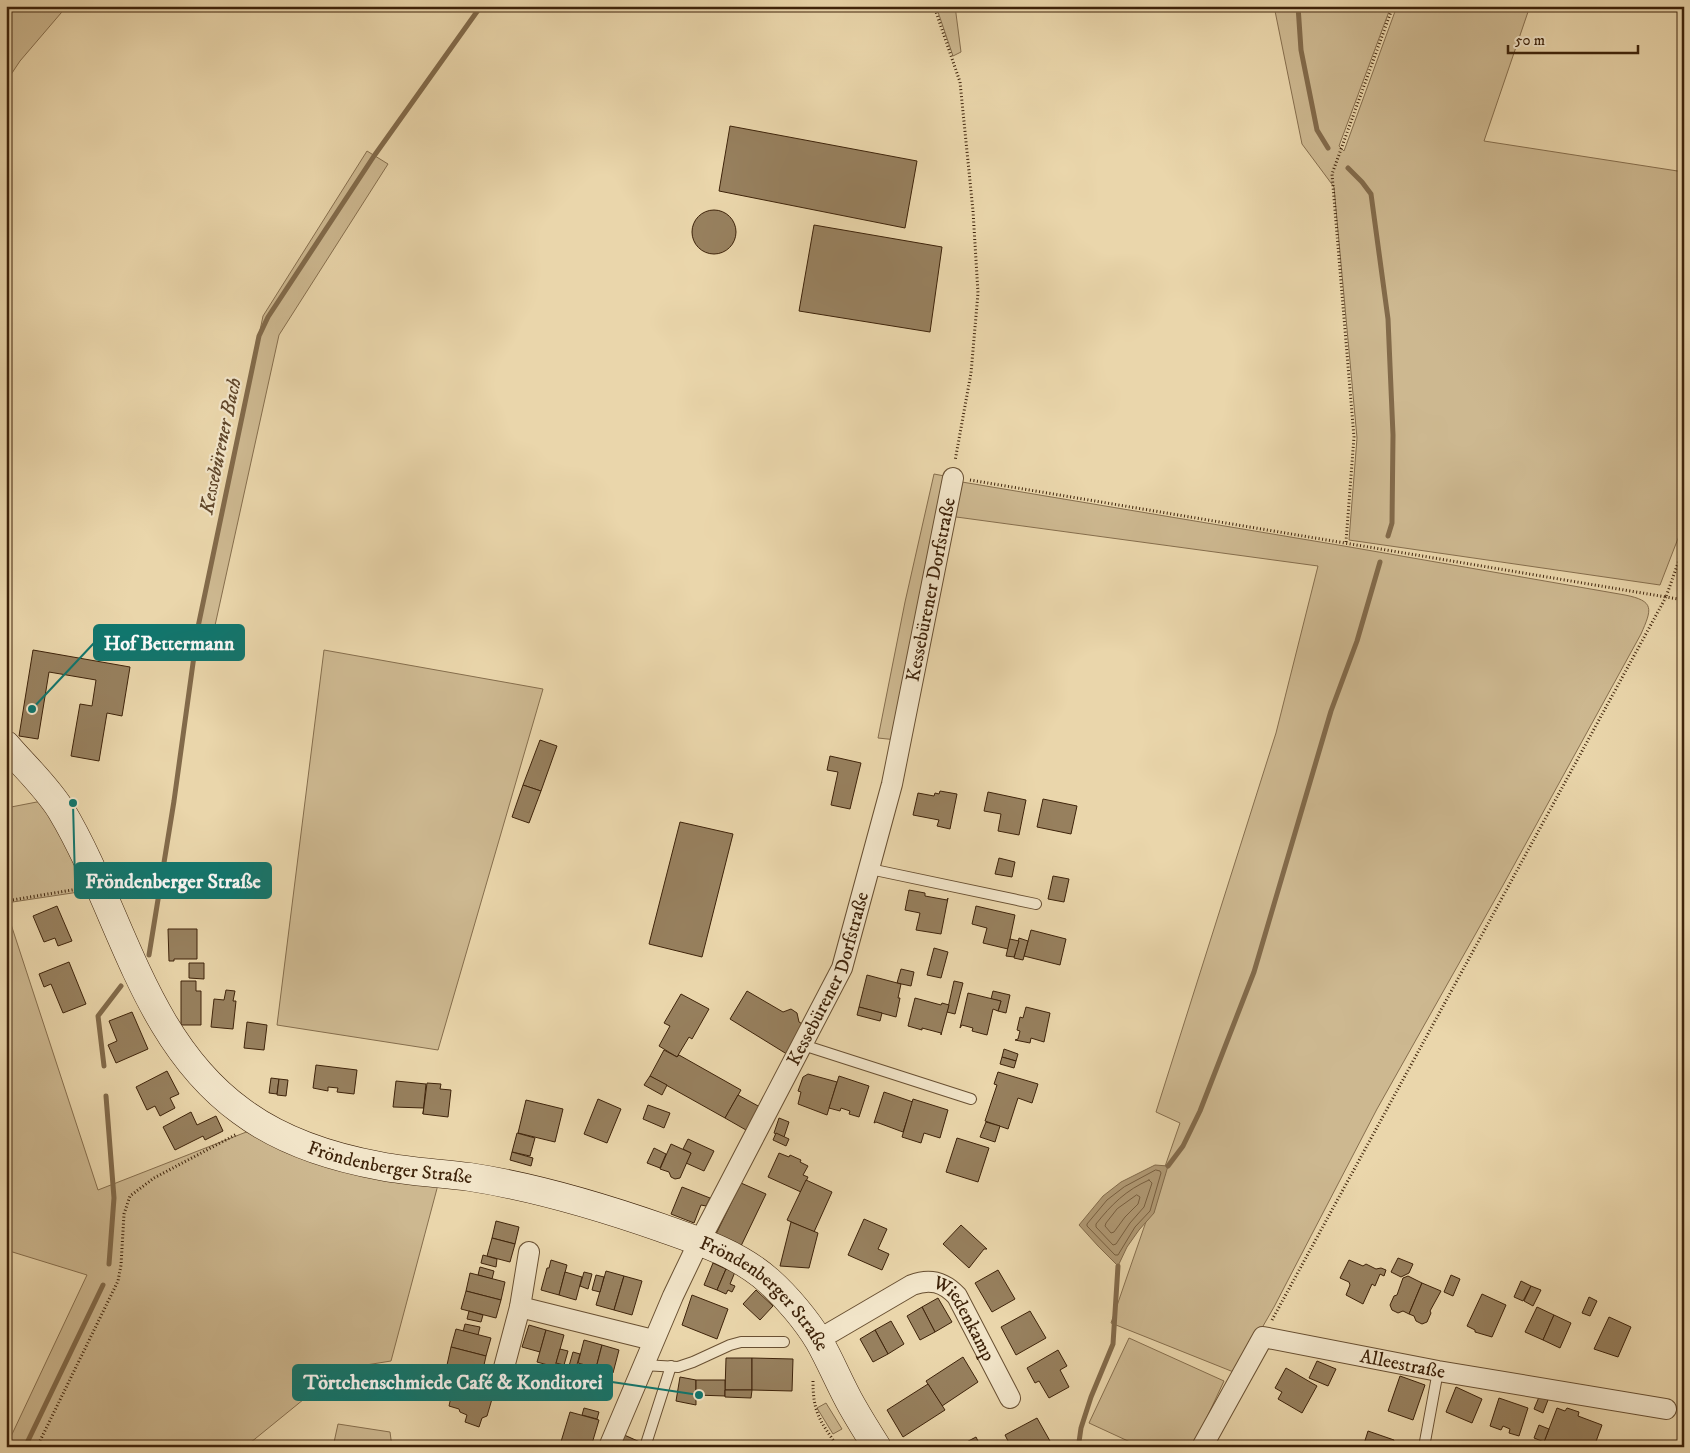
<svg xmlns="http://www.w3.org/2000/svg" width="1690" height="1453" font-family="'IM FELL DW Pica',serif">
<rect width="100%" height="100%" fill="#ead6ab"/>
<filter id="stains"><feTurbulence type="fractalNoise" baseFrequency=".004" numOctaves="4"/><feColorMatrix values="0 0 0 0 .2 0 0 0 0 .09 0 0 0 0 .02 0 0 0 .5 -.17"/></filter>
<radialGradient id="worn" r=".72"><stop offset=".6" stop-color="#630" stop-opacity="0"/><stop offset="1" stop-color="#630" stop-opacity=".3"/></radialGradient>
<g fill="#cdb890" stroke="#866e4d">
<path d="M 6,6 L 67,6 L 20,61 L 6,82 Z"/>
<path d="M 936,6 L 955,6 L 961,52 L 953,56 Z"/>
<path d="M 1274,6 L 1391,6 L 1339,146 L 1344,151 L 1397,6 L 1530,6 L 1484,141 L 1684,172 L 1684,523 L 1660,585 L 1349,540 L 1357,438 L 1334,187 L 1302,144 Z"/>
<path d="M 367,151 L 388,164 L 279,335 L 214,630 L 198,627 L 263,316 Z"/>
<path d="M 934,474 L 950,477 L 897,740 L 878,738 L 905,602 Z"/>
<path d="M 956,481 L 1344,546 L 1625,595 C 1655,601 1652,609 1641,634 L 1502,887 L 1377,1109 L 1274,1307 L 1236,1373 L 1111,1323 L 1180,1123 L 1156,1112 L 1276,733 L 1318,566 L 949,516 Z"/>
<path d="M 324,650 L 543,689 L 438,1050 L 277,1025 Z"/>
<path d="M 47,800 L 92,890 L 6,903 L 6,808 Z"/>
<path d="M 6,909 L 98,1190 L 254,1129 L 439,1181 L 391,1361 L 341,1369 L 245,1447 L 6,1447 L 87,1275 L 6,1250 Z"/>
<path d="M 1129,1338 L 1224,1381 L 1193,1447 L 1141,1447 L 1089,1423 Z"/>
<path d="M 826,1403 L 842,1429 L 833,1434 L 817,1408 Z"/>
<path d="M 338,1424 L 390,1432 L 392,1447 L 333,1447 Z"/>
</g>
<path fill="#b09974" stroke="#826a4a" d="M 1155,1165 L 1168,1166 L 1154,1213 L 1139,1230 L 1127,1247 L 1118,1266 L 1098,1246 L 1079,1225 L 1103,1196 L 1121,1182 Z"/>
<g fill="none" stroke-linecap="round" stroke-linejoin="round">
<g stroke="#775e3f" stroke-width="1">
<path d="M 1156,1170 L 1160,1171 L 1161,1173 L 1150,1211 L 1135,1227 L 1118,1255 L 1115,1255 L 1087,1226 L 1087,1224 L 1107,1200 L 1124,1187 Z"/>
<path d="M 1149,1180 L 1152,1183 L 1144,1207 L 1130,1223 L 1116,1244 L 1113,1245 L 1096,1227 L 1096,1224 C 1111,1205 1126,1190 1149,1180 Z"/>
<path d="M 1137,1195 L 1140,1197 L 1138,1204 L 1125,1217 L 1114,1232 L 1111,1233 L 1105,1226 L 1106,1223 L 1117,1209 Z"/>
</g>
<g stroke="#826a4a" stroke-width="5">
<path d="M 1298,6 L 1301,50 L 1317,130 L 1328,148"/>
<path d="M 1348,168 L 1362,182 L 1371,194 L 1388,319 L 1393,435 L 1392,523 L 1388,536"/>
<path d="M 149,955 L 174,801 L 198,627 L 259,336 L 268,317 L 374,156 L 481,6"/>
<path d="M 104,1066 L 98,1016 L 121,986"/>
<path d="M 106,1096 L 114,1198 L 109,1264"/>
<path d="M 1168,1166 L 1183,1146 L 1200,1111 L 1254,972 L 1331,711 L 1357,641 L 1380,562"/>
<path d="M 1079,1442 L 1081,1428 L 1091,1397 L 1113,1344 L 1118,1266"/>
<path d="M 25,1447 L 103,1285"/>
</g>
</g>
<g fill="#97805e" stroke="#3e230a">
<path d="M 730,126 L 917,161 L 905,228 L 719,191 Z"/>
<circle cx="714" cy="232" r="22"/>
<path d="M 814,225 L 942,247 L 930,332 L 799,311 Z"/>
<path d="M 33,650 L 130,667 L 122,716 L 107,713 L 99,761 L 71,756 L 80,704 L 92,706 L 96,680 L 49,672 L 38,739 L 19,736 Z"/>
<path d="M 540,740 L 557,746 L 541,791 L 523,785 Z"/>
<path d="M 830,756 L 861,763 L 850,809 L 831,805 L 838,772 L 827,770 Z"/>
<path d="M 523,785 L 541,791 L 529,823 L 512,817 Z"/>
<path d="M 940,791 L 957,794 L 950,829 L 937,826 L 939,820 L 913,815 L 918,793 L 934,796 L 935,793 L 939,794 Z"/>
<path d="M 988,792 L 1026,800 L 1019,835 L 998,831 L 1001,814 L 984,811 Z"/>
<path d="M 1043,799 L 1077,806 L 1071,834 L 1037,827 Z"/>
<path d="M 680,822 L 733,834 L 702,957 L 649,944 Z"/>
<path d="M 999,858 L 1015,862 L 1012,877 L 995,874 Z"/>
<path d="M 1053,876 L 1069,879 L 1064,902 L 1048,899 Z"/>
<path d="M 909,890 L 925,893 L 925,896 L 947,900 L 948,898 L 941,934 L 916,930 L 920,913 L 905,910 Z"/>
<path d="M 57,906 L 72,941 L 58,946 L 55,938 L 44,942 L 33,916 Z"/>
<path d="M 976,906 L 1015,915 L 1008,949 L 983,943 L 987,928 L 972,924 Z"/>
<path d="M 168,929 L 197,929 L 197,959 L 174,959 L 174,961 L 169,961 Z"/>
<path d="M 1031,930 L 1066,939 L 1060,965 L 1024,956 Z"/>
<path d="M 1019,938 L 1028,941 L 1023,960 L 1014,958 Z"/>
<path d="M 1010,939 L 1019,941 L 1014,957 L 1006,956 Z"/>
<path d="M 934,948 L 948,952 L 941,978 L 927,975 Z"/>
<path d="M 69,962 L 86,1004 L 63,1013 L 51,984 L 44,987 L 39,974 Z"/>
<path d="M 189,963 L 204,963 L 204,979 L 189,978 Z"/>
<path d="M 901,969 L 914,972 L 911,986 L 897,983 Z"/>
<path d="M 867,975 L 901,984 L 898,998 L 900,998 L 896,1017 L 859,1007 Z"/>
<path d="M 181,981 L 196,981 L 196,991 L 201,991 L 201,1025 L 181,1025 Z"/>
<path d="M 954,981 L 963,983 L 955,1014 L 947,1012 Z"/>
<path d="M 226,990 L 235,991 L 233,1001 L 236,1001 L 233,1029 L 211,1027 L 214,999 L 224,1000 Z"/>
<path d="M 747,991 L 783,1012 L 791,1009 L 797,1013 L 799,1022 L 806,1026 L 790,1056 L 730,1019 Z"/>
<path d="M 993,991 L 1010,995 L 1006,1013 L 998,1011 L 1001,1001 L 991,999 Z"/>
<path d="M 968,993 L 1001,1001 L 998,1011 L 993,1009 L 987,1035 L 972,1031 L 973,1028 L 962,1025 L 960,1028 Z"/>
<path d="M 681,994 L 709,1009 L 692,1039 L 689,1037 L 677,1057 L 659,1046 L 670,1026 L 664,1023 Z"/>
<path d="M 915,998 L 941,1005 L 942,1003 L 949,1005 L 941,1035 L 941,1033 L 922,1028 L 922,1030 L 908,1026 Z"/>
<path d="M 859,1007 L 882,1013 L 880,1021 L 857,1015 Z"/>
<path d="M 1026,1007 L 1050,1013 L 1044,1042 L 1031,1038 L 1030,1043 L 1015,1040 L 1018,1039 L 1020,1031 L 1017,1030 L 1020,1017 L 1023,1018 Z"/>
<path d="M 132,1012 L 148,1049 L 116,1063 L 108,1045 L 117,1041 L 109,1021 Z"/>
<path d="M 247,1022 L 267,1025 L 264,1050 L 244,1048 Z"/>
<path d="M 1004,1049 L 1018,1054 L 1016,1061 L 1002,1057 Z"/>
<path d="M 664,1050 L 677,1057 L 679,1055 L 741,1090 L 725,1118 L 650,1076 Z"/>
<path d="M 1002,1057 L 1016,1061 L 1014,1068 L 1000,1064 Z"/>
<path d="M 316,1065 L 357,1070 L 354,1094 L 337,1092 L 338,1088 L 328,1087 L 328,1091 L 313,1088 Z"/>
<path d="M 167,1071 L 179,1094 L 170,1098 L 175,1108 L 160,1116 L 155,1106 L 147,1110 L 136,1087 Z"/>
<path d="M 998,1072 L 1038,1084 L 1032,1103 L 1018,1098 L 1008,1129 L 985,1121 L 997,1085 L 994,1084 Z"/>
<path d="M 808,1074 L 837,1082 L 827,1115 L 798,1104 L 801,1092 L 798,1091 L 803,1077 Z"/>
<path d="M 650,1076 L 667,1085 L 662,1095 L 644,1085 Z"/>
<path d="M 839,1076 L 869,1086 L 859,1117 L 849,1114 L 850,1111 L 841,1108 L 840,1111 L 829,1108 Z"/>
<path d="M 271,1078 L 279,1079 L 277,1094 L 269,1093 Z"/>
<path d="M 279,1079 L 288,1080 L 286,1096 L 277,1095 Z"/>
<path d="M 396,1081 L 426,1084 L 423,1114 L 424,1108 L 393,1107 Z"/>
<path d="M 427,1083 L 441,1084 L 440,1089 L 451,1090 L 448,1117 L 423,1114 Z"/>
<path d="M 884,1092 L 913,1102 L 903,1132 L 876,1122 L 874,1123 Z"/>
<path d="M 738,1095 L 760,1107 L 746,1130 L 725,1118 Z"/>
<path d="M 598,1099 L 621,1109 L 607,1143 L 584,1134 Z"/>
<path d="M 913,1099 L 948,1110 L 940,1138 L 924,1133 L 921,1143 L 902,1137 Z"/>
<path d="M 526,1100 L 563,1109 L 555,1142 L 518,1133 Z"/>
<path d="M 648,1105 L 670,1113 L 664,1128 L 643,1119 Z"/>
<path d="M 191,1112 L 197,1125 L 216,1116 L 223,1131 L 205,1140 L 203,1136 L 175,1150 L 163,1127 Z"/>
<path d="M 779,1118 L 789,1122 L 784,1137 L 774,1133 Z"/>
<path d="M 986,1122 L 1000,1126 L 995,1142 L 980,1137 Z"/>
<path d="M 517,1133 L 535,1138 L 530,1156 L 512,1152 Z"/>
<path d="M 776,1133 L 789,1139 L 786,1146 L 773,1140 Z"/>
<path d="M 957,1138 L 989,1148 L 978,1182 L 946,1172 Z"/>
<path d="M 688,1139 L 714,1151 L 704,1171 L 686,1163 L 691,1153 L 683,1149 Z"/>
<path d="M 671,1144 L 691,1153 L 680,1178 L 675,1179 L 671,1177 L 669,1172 L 660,1169 Z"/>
<path d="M 654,1148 L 666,1154 L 660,1168 L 647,1163 Z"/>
<path d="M 512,1152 L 533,1158 L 531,1166 L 510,1160 Z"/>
<path d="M 779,1153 L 789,1157 L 790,1155 L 801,1160 L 800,1162 L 808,1166 L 803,1175 L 808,1177 L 801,1192 L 768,1177 Z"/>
<path d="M 806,1180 L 832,1192 L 814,1232 L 787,1220 Z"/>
<path d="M 741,1183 L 766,1194 L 741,1246 L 716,1234 Z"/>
<path d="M 682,1187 L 710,1198 L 706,1206 L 701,1205 L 694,1223 L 671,1214 Z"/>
<path d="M 864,1219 L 887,1229 L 878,1249 L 889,1254 L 882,1270 L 848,1255 Z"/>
<path d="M 496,1221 L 519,1227 L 515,1244 L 492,1238 Z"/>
<path d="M 791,1222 L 818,1233 L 809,1268 L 780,1266 Z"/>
<path d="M 961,1225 L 987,1249 L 984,1249 L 969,1268 L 943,1244 Z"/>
<path d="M 492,1238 L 515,1244 L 510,1262 L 487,1256 Z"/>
<path d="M 483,1255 L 497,1259 L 496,1267 L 481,1263 Z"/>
<path d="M 1398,1258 L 1413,1264 L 1409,1273 L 1401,1277 L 1391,1272 Z"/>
<path d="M 551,1260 L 567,1265 L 559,1295 L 541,1290 L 547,1268 L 549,1268 Z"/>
<path d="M 1349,1260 L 1363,1266 L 1366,1264 L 1376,1269 L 1381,1268 L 1386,1270 L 1384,1276 L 1380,1274 L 1375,1286 L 1372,1284 L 1363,1304 L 1346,1295 L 1350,1285 L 1349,1282 L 1340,1278 Z"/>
<path d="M 713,1263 L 726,1269 L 717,1290 L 704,1285 Z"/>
<path d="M 480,1267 L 494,1271 L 492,1279 L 478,1275 Z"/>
<path d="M 726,1269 L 735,1272 L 730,1284 L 735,1286 L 732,1292 L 728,1290 L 726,1294 L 717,1290 Z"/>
<path d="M 998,1270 L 1015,1299 L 992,1312 L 975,1283 Z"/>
<path d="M 606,1271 L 624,1276 L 614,1310 L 596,1305 Z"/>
<path d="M 565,1272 L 582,1277 L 576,1300 L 559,1295 Z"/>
<path d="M 584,1272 L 592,1274 L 588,1289 L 580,1286 Z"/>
<path d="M 470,1273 L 505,1282 L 501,1300 L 466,1291 Z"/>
<path d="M 596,1275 L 604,1277 L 600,1292 L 592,1290 Z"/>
<path d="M 1451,1275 L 1460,1279 L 1453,1296 L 1444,1292 Z"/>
<path d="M 624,1276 L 642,1281 L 632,1315 L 614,1310 Z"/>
<path d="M 1408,1276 L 1422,1283 L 1409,1314 L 1403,1311 L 1398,1313 L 1392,1310 L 1390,1305 L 1394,1296 L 1397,1295 L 1403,1278 Z"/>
<path d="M 1521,1281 L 1531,1286 L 1523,1301 L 1514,1297 Z"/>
<path d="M 1422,1283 L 1441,1291 L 1430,1311 L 1431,1313 L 1427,1322 L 1422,1324 L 1416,1321 L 1414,1316 L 1409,1314 Z"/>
<path d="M 1531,1286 L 1541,1290 L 1533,1306 L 1524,1301 Z"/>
<path d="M 756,1290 L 773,1306 L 760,1320 L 743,1304 Z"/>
<path d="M 466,1291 L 501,1300 L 496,1318 L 461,1309 Z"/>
<path d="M 1482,1294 L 1506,1305 L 1492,1337 L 1475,1332 L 1475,1330 L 1467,1326 Z"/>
<path d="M 692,1295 L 728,1309 L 717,1339 L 682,1325 Z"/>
<path d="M 1589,1297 L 1597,1301 L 1590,1316 L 1582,1313 Z"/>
<path d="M 938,1298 L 952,1322 L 935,1332 L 922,1307 Z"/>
<path d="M 922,1307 L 935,1332 L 920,1340 L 907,1316 Z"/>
<path d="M 1537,1307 L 1554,1315 L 1543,1340 L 1525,1332 Z"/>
<path d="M 469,1311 L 483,1315 L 481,1322 L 467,1319 Z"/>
<path d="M 1030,1311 L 1046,1338 L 1016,1355 L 1001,1327 Z"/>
<path d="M 1554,1315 L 1571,1323 L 1560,1348 L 1543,1340 Z"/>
<path d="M 1609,1317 L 1631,1327 L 1618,1357 L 1594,1349 Z"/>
<path d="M 891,1321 L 904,1344 L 888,1354 L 875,1330 Z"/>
<path d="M 465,1324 L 480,1327 L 478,1335 L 463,1332 Z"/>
<path d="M 529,1325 L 546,1330 L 540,1352 L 522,1347 Z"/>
<path d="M 456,1329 L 491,1338 L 486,1356 L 451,1347 Z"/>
<path d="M 546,1330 L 564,1335 L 555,1367 L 537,1362 Z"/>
<path d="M 875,1330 L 888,1354 L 873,1362 L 860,1339 Z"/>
<path d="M 584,1340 L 602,1345 L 596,1368 L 578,1363 Z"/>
<path d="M 602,1345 L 619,1350 L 613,1373 L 596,1368 Z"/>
<path d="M 451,1347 L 486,1356 L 482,1374 L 447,1365 Z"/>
<path d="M 560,1349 L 568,1351 L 564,1365 L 556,1363 Z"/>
<path d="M 1058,1350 L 1067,1366 L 1060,1370 L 1069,1387 L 1049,1398 L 1039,1381 L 1035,1383 L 1027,1368 Z"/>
<path d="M 573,1352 L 580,1354 L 576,1368 L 569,1366 Z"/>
<path d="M 963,1357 L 978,1382 L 942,1406 L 926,1381 Z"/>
<path d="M 726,1358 L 752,1358 L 752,1390 L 725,1390 Z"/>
<path d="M 752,1358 L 793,1359 L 792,1391 L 752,1390 Z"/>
<path d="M 1317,1361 L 1336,1369 L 1328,1386 L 1309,1378 Z"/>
<path d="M 1286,1368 L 1317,1386 L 1302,1413 L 1278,1399 L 1282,1392 L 1275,1388 Z"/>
<path d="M 1400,1376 L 1425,1385 L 1413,1420 L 1388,1411 Z"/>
<path d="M 680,1377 L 696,1380 L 696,1405 L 676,1401 Z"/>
<path d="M 696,1380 L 725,1380 L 725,1396 L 696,1395 Z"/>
<path d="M 928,1384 L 945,1410 L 903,1437 L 887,1410 Z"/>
<path d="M 1456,1387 L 1482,1399 L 1472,1423 L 1446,1412 Z"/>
<path d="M 453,1388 L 492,1399 L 487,1416 L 482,1418 L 479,1427 L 465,1422 L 467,1415 L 460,1412 L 459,1409 L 449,1406 Z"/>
<path d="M 725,1390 L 752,1390 L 751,1398 L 725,1397 Z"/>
<path d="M 1539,1397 L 1548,1400 L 1543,1413 L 1534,1409 Z"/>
<path d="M 1499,1398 L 1528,1408 L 1519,1436 L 1509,1433 L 1510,1429 L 1503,1426 L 1501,1430 L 1490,1426 Z"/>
<path d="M 584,1408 L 599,1412 L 597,1419 L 582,1415 Z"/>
<path d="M 1557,1408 L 1565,1411 L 1567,1408 L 1579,1412 L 1578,1416 L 1602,1425 L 1594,1447 L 1556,1447 L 1544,1442 Z"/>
<path d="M 570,1412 L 599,1420 L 591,1447 L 560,1445 Z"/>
<path d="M 1037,1418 L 1050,1441 L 1040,1447 L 1011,1447 L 1005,1435 Z"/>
<path d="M 1539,1425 L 1549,1429 L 1544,1442 L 1534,1438 Z"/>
<path d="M 1368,1431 L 1394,1440 L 1392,1447 L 1363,1447 Z"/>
<path d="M 622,1434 L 640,1442 L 637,1447 L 617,1447 Z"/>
<path d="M 976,1437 L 981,1447 L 957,1447 Z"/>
</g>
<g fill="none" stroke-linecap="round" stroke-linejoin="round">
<defs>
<g id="lane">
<path d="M 870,869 L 1036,904"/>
<path d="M 803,1045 L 971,1099"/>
<path d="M 643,1365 L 678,1367 L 693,1362 L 730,1345 L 741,1342 L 784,1342"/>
<path d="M 645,1447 L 671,1366"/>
<path d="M 1424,1447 L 1438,1371"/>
</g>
<g id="street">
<path d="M 520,1307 L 653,1340"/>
<path id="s1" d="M 818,1340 L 912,1285 C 930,1278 944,1282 957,1296 L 1010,1398"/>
<path d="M 502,1375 L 520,1307 L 529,1252"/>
<path id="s2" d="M 609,1447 L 673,1296 L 695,1250 L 842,968 L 892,784 L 953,478"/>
<path id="s3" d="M 1202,1447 L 1263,1337 L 1438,1371 L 1666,1409"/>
</g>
<g id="secondary">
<path id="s4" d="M 6,745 C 24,766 46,786 61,810 C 121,910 142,1039 241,1111 C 281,1141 331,1157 380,1166 C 410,1172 440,1173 470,1177 C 535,1187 599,1206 662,1228 C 699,1241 739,1254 769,1281 C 787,1297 807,1321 819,1341 C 831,1362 840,1385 852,1406 C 860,1420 868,1433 877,1447"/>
</g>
</defs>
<use href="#lane" stroke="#695032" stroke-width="12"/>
<use href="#street" stroke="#695032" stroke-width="22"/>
<use href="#secondary" stroke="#3e230a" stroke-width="29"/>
<g stroke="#3e230a" stroke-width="3" stroke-dasharray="1 2.5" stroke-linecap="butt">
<path d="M 934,6 L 960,82 L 973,211 L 978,293 L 971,373 L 955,461"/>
<path d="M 970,480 L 1666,597 L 1684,546"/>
<path d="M 1346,542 L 1354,437 L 1332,174 L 1393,6"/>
<path d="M 6,901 L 78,889"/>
<path d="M 1272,1320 L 1666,597 L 1684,600"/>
<path d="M 813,1381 C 813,1413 820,1421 838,1447"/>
<path d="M 37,1447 L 118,1281 L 121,1265 L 124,1214 L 130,1196 L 154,1178 L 237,1134"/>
</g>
<use href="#lane" stroke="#f1e4c8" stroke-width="10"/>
<use href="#street" stroke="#f1e4c8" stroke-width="20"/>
<use href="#secondary" stroke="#f1e4c8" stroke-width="28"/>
</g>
<g text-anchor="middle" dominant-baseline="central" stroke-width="4.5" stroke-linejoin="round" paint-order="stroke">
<g font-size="19" fill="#3e230a" stroke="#f1e4c8">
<text stroke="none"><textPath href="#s2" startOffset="922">Kessebürener Dorfstraße</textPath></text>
<text stroke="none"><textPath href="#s2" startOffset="518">Kessebürener Dorfstraße</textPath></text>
<text stroke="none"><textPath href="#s4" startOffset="600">Fröndenberger Straße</textPath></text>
<text stroke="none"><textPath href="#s4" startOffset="1005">Fröndenberger Straße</textPath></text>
<text stroke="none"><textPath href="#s1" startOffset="181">Wiedenkamp</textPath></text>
<text stroke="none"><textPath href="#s3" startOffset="268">Alleestraße</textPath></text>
</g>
<g font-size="20" font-style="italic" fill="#60462a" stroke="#f1e4c8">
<text transform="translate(221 446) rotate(-78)">Kessebürener Bach</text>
</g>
</g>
<path fill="none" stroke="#0f766e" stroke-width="2" d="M32 709L94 643M73 803L75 881M699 1395L612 1382"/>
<g fill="#0f766e" stroke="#f1e4c8" stroke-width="2">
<circle cx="32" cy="709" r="5"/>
<circle cx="73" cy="803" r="5"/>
<circle cx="699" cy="1395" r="5"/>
</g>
<g fill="#0f766e" stroke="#0f766e" stroke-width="2">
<rect x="94" y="625" width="150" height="35" rx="5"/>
<rect x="75" y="863" width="196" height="35" rx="5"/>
<rect x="293" y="1365" width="319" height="35" rx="5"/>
</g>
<g font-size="20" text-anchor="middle" font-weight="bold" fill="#fff">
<text x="169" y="650">Hof Bettermann</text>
<text x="173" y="888">Fröndenberger Straße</text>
<text x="453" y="1389">Törtchenschmiede Café &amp; Konditorei</text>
</g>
<rect width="1690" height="1453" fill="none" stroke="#ead6ab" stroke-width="25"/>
<rect x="8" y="8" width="1675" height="1438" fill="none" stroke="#3e230a" stroke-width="2.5"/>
<rect x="12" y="12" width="1665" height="1428" fill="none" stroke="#3e230a"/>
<path d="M1508 45v8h130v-8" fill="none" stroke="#3e230a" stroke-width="2.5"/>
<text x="1515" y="45" font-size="15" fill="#3e230a" stroke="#f1e4c8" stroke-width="4" paint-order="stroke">50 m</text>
<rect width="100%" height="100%" filter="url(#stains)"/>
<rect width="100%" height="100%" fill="url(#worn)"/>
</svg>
